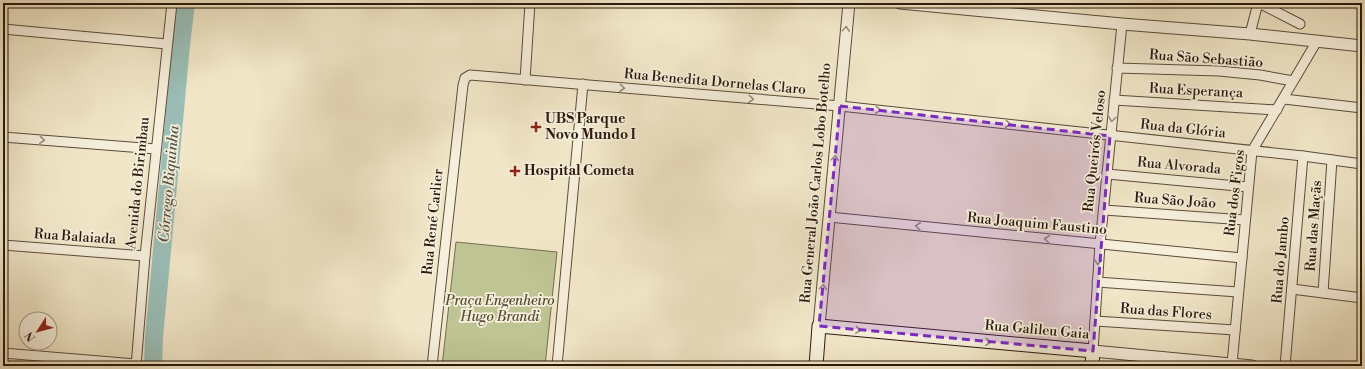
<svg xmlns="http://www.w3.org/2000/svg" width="1365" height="369" font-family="'Libre Bodoni',serif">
<rect width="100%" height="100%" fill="#f1e7c8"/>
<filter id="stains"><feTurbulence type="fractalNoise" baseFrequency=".005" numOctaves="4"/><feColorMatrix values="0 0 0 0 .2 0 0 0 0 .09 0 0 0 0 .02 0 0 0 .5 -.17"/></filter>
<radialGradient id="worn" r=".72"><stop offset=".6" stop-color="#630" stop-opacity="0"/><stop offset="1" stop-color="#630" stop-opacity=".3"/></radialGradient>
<g fill="#bec493" stroke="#746e50">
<path d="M 456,242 L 557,252 L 545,366 L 442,366 Z"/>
<path d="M 1107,362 L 1149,365 L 1148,366 L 1105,366 L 1105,363 Z"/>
</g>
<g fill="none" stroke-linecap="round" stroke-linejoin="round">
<path stroke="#9bbfb8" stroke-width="18" d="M 153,366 L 154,337 L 181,45 L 186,3"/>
<defs>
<g id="minor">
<path d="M 1259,3 L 1300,24"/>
<path d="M 3,29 L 167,44"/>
<path d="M 1250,34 L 1258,3"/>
<path d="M 1117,68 L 1219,71 L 1260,75 L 1293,81"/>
<path d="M 525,80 L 530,3"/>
<path d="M 1284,99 L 1362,108"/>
<path d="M 1114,100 L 1277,110"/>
<path d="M 3,137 L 156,149"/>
<path d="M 1107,174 L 1248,187"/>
<path d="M 1104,210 L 1245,220"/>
<path d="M 829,217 L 1242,258"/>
<path d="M 3,245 L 145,256"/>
<path d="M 1097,282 L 1238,292"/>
<path d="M 1292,289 L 1362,298"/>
<path d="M 1323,293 L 1332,160"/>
<path d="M 1095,321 L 1235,330"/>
<path d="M 1093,351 L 1100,244 L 1122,24"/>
<path d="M 3,353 L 136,364"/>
<path d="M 1232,364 L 1252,151 L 1317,41"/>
<path d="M 136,366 L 145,256 L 172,3"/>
<path d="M 432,366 L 463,85 L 465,78 L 470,75 L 840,106 L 1303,156 L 1362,164"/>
<path d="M 557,366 L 583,84"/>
<path d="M 1285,366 L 1303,156"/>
</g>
<g id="tertiary">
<path d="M 900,3 L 1122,24 L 1250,34 L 1362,46"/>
<path d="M 819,326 L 849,3"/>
<path d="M 1093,351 L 1252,366"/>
</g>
<path id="secondary" d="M 816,366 L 819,326 L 1093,351 L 1092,366"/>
</defs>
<use href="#minor" stroke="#5c4c3b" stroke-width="11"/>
<use href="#tertiary" stroke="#5c4c3b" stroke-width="13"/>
<use href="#secondary" stroke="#2a190c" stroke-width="15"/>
<use href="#minor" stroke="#f6efdb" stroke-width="9"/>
<use href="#tertiary" stroke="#f6efdb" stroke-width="11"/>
<use href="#secondary" stroke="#f6efdb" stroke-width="13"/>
</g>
<defs><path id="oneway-chevron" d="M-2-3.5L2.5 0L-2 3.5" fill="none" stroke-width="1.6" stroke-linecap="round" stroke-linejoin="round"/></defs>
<g stroke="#9a8f7e">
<use href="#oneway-chevron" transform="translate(846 29) rotate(-85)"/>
<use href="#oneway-chevron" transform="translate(622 88) rotate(5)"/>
<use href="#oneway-chevron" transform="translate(751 99) rotate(5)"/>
<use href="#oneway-chevron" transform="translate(878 110) rotate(6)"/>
<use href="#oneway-chevron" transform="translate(1112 119) rotate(97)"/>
<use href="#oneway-chevron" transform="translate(1008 124) rotate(6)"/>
<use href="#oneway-chevron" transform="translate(42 140) rotate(5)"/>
<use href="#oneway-chevron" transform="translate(835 158) rotate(-85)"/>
<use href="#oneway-chevron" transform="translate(918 226) rotate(-174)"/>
<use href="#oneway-chevron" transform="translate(1047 239) rotate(-174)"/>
<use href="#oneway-chevron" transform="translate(1098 262) rotate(94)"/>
<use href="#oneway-chevron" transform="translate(823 287) rotate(-85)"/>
<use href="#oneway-chevron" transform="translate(858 330) rotate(5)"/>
<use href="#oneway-chevron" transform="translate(988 342) rotate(5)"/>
</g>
<path fill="#7b2cbf" fill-opacity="0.2" stroke="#7b2cbf" stroke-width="3" stroke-dasharray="8 5" stroke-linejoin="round" d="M 840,106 L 1110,136 L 1093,351 L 819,326 Z"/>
<g fill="#8f2418" stroke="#f6efdb" stroke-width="1.5">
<path d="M534 121h4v4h4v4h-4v4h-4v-4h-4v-4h4z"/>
<path d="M513 165h4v4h4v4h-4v4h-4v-4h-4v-4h4z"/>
</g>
<g text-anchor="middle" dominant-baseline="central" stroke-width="3.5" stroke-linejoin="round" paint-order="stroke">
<g font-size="14" fill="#2a190c" stroke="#f6efdb">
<text transform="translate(1206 59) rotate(4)">Rua São Sebastião</text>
<text transform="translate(715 82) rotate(5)">Rua Benedita Dornelas Claro</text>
<text transform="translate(1196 91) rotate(3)">Rua Esperança</text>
<text transform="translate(1183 129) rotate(6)">Rua da Glória</text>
<text transform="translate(1095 151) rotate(-84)">Rua Queirós Veloso</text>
<text transform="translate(1179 166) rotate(5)">Rua Alvorada</text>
<text transform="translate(138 183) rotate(-84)">Avenida do Birimbau</text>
<text transform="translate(816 183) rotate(-85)">Rua General João Carlos Lobo Botelho</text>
<text transform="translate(1235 193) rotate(-83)">Rua dos Figos</text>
<text transform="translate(1175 201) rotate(4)">Rua São João</text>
<text transform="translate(433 222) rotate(-84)">Rua René Carlier</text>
<text transform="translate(1037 224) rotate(5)">Rua Joaquim Faustino</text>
<text transform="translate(1314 226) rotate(-86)">Rua das Maçãs</text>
<text transform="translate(75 237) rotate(4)">Rua Balaiada</text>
<text transform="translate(1281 260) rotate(-85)">Rua do Jambo</text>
<text transform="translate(1166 312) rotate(4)">Rua das Flores</text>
<text transform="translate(1037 330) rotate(5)">Rua Galileu Gaia</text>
</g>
<g font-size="14" font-weight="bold" fill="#2a190c" stroke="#f6efdb" text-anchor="start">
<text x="545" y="119">UBS Parque<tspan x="545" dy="16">Novo Mundo I</tspan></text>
<text x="524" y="171">Hospital Cometa</text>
</g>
<g font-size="14" font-style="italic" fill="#564c34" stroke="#f6efdb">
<text x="500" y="301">Praça Engenheiro<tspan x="500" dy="16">Hugo Brandi</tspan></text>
</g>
<g font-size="15" font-style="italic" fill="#525348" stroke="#f6efdb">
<text transform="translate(169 184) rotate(-85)">Córrego Biquinha</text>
</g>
</g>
<rect width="1365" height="369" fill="none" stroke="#f1e7c8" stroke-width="16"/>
<rect x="4" y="4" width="1357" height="361" fill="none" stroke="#2a190c" stroke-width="2"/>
<rect x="8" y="8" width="1349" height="353" fill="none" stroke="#2a190c"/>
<g transform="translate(38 331) rotate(234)"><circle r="19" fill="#f6efdb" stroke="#a49988"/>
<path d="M0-3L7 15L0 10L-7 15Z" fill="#8f2418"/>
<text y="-6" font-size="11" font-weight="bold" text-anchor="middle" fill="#2a190c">N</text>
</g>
<rect width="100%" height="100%" filter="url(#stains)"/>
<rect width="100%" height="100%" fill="url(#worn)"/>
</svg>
